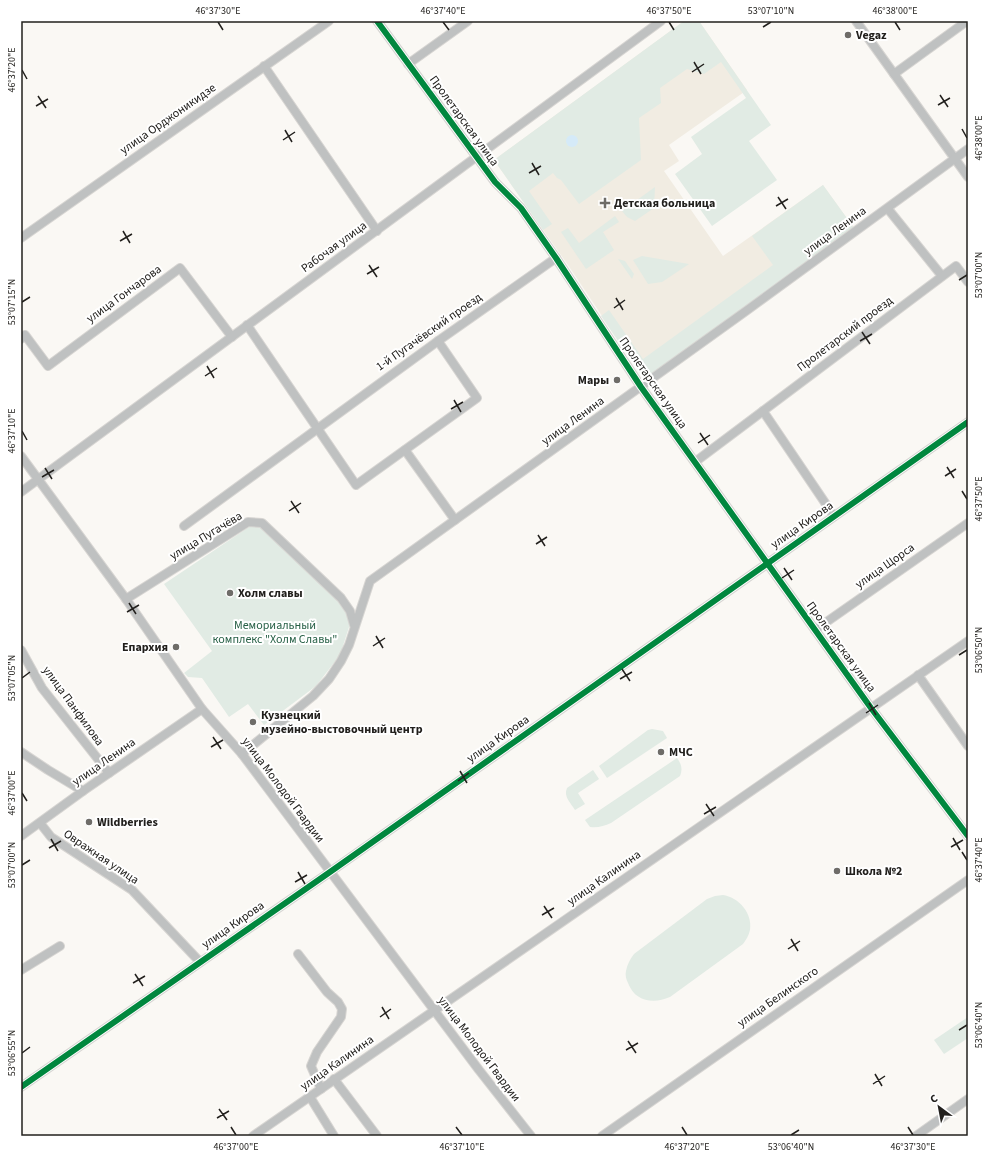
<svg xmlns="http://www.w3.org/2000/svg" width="989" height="1157" font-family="'Source Sans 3',sans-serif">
<rect width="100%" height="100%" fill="#faf8f4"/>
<path fill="#f1ece2" d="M 684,21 L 699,21 L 747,90 L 669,145 L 679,161 L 664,171 L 723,256 L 823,185 L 854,228 L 644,379 L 570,268 L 494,160 Z"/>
<g fill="#e1ebe4">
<path d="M 684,21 L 699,21 L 771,125 L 749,141 L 777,180 L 712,226 L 675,174 L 702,154 L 691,137 L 746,98 L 721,62 L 704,74 L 687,69 L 660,88 L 661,103 L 639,118 L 641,160 L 579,204 L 561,180 L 557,178 L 553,173 L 529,191 L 552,224 L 543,230 L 494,160 Z"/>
<path d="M 823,185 L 854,228 L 644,379 L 601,316 L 609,310 L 643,359 L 773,265 L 752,236 Z"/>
<path d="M 655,187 L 654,208 L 635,221 L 627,217 L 622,211 Z"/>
<path d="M 615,216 L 619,222 L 603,232 L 614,250 L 586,269 L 561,232 L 568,228 L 579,243 Z"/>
<path d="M 642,256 L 689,264 L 662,282 L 648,284 L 633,260 Z"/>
<path d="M 618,259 L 625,261 L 634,274 L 632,279 Z"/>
<path d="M 249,527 L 260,527 L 336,599 L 346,613 L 350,624 L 340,655 L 316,686 L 264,725 L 248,704 L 229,717 L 202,678 L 188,677 L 184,673 L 212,651 L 164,584 Z"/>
<path d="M 652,729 L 663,731 L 667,738 L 607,778 L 599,766 L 648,730 Z"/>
<path d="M 677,758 C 681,763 683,769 680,776 L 611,823 C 604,826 598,828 590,827 L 585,820 Z"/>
<path d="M 593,770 L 599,779 L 578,793 L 585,804 L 575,810 C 571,803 563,797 567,788 Z"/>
<path d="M 723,895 C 738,897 753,913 750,930 C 749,935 746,940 743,944 L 670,997 C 654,1004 635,1002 628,983 C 626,979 625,975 626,971 C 627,965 630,959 634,954 L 707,899 L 715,896 Z"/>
<path d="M 968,1017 L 968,1038 L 944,1054 L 934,1040 Z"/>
</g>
<circle fill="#d5eaf8" cx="572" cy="141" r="6"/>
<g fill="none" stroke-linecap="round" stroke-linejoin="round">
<defs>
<g id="minor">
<path d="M 377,21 L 495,182 L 521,208 L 556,258 L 641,387 L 871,708 L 968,836"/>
<path d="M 856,21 L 968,177"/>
<path d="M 408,64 L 468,21"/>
<path d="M 264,66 L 377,231"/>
<path d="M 894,74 L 967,21"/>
<path d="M 888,209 L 942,276"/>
<path d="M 21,238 L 329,21"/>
<path d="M 247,325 L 356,485 L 477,398 L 438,341"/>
<path d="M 21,339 L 25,335 L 48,366 L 180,268 L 232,337"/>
<path d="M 763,411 L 834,516"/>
<path d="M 405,450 L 455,520"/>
<path d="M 21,456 L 126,599 L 202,709 L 242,754 L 479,1070 L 531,1136"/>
<path d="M 695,462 L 956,266 L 968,282"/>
<path d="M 21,492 L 661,21"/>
<path d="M 184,526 L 438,341 L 556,258"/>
<path d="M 126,599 L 248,522 L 262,523 L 341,598 L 350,611 L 354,625"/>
<path d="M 815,630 L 968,523"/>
<path d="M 21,650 L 42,688 L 109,773"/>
<path d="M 918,675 L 968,746"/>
<path d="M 21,752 L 48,770 L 83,791"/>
<path d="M 242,754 L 313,696 L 329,679 L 341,661 L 349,645 L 370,581 L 746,311 L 968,149"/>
<path d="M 40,823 L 51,837 L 132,890 L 200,962"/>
<path d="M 21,836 L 83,791 L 202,709"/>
<path d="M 298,954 L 327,992 L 338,1002 L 342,1009 L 341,1017 L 317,1052 L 311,1066 L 321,1089"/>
<path d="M 21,970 L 60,946"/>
<path d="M 334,1079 L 377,1136"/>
<path d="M 21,1087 L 330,872 L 968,422"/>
<path d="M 310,1097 L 334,1136"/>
<path d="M 253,1136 L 968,641"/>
<path d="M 602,1136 L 968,880"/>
<path d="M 916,1136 L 968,1099"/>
</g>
</defs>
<use href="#minor" stroke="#d7d5d2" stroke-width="10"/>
<use href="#minor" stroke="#bfc1c1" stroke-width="8"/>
<defs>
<g id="cycleway">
<path d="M 377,21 L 495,182 L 521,208 L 556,258 L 641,387 L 871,708 L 968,836"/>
<path d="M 21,1087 L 330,872 L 968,422"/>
</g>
</defs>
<use href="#cycleway" stroke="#fff" stroke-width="8"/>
<use href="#cycleway" stroke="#00873e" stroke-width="6"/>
</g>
<path fill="none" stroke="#22201d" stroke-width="1.5" d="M 218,22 L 223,30M 443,22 L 449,30M 669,22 L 674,30M 895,22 L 900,30M 763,27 L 771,22M 694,62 L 701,74M 22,70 L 27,79M 692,72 L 704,64M 940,95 L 948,107M 38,96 L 46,108M 938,105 L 950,98M 36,106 L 48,99M 962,129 L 967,138M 285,130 L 292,142M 283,140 L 295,132M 532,163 L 539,175M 529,173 L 541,166M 778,197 L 786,209M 776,206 L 788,199M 123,231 L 130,243M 120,241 L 132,234M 369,265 L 377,277M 367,274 L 379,267M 959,280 L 967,275M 616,298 L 623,310M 22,302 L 30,297M 614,308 L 625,300M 862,332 L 870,344M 860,341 L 872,334M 207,366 L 214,378M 205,376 L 217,368M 454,400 L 461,412M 451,409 L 463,402M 22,431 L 27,440M 700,433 L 708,445M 698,443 L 710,435M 947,467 L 954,478M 45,468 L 52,479M 945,476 L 956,469M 42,477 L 54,470M 962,491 L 967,499M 291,501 L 299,513M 289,511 L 301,503M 538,535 L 545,546M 536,544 L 547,537M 784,568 L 792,580M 782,578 L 794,570M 129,603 L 136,614M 127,612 L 139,605M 376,636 L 383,648M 373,646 L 385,638M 959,655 L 967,650M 622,669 L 630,681M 22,678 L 30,672M 620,679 L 632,672M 869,703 L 876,715M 866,713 L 878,705M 213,737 L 221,749M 211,747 L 223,740M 460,771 L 467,783M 458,781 L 469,773M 22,793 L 27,801M 706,804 L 714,816M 704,814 L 716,807M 953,838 L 960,850M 51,839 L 58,851M 951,847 L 963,840M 49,848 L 61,841M 962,852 L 967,860M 22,865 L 30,860M 298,872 L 305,884M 295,882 L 307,875M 544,906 L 552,918M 542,915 L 554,908M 791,939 L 798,951M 788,949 L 800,941M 135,974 L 143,986M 133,983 L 145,976M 382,1007 L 389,1019M 380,1017 L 391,1009M 959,1030 L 967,1025M 628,1041 L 636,1053M 626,1050 L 638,1043M 22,1053 L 30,1047M 875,1074 L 882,1086M 873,1084 L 885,1076M 219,1109 L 227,1120M 217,1118 L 229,1111M 231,1127 L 236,1135M 456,1127 L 462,1135M 682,1127 L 687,1135M 908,1127 L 913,1135M 791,1135 L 799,1130"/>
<g fill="#6e6c68" stroke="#fff" stroke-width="1.5">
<circle cx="848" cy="35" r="4"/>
<path d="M603 197h4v4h4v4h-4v4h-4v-4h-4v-4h4z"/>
<circle cx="617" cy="380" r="4"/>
<circle cx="230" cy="593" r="4"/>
<circle cx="176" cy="647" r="4"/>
<circle cx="253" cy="722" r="4"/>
<circle cx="661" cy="752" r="4"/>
<circle cx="89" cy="822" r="4"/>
<circle cx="837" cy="871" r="4"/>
</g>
<g text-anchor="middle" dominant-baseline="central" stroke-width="4" stroke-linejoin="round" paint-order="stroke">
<g font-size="12" font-weight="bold" fill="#22201d" stroke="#fff" text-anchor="start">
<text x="856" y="35">Vegaz</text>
<text x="614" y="203">Детская больница</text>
<text x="609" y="380" text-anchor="end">Мары</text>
<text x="238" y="593">Холм славы</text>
<text x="168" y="647" text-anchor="end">Епархия</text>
<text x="261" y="715">Кузнецкий<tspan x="261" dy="14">музейно-выстовочный центр</tspan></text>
<text x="669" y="752">МЧС</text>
<text x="97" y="822">Wildberries</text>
<text x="845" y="871">Школа №2</text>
</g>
<g font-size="12" fill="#22201d" stroke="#fff">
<text transform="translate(168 119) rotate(-35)">улица Орджоникидзе</text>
<text transform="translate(464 121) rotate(54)">Пролетарская улица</text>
<text transform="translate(835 231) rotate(-36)">улица Ленина</text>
<text transform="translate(334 247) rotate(-36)">Рабочая улица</text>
<text transform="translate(124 294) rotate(-36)">улица Гончарова</text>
<text transform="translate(429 332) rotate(-35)">1-й Пугачёвский проезд</text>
<text transform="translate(845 334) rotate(-37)">Пролетарский проезд</text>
<text transform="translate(653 383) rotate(55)">Пролетарская улица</text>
<text transform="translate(573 421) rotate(-36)">улица Ленина</text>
<text transform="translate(802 525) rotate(-35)">улица Кирова</text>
<text transform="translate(206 536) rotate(-31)">улица Пугачёва</text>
<text transform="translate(885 566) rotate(-35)">улица Щорса</text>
<text transform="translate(841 647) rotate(54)">Пролетарская улица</text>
<text transform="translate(73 706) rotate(54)">улица Панфилова</text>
<text transform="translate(498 739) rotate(-35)">улица Кирова</text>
<text transform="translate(104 762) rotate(-35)">улица Ленина</text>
<text transform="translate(283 790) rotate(53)">улица Молодой Гвардии</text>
<text transform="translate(101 857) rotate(34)">Овражная улица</text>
<text transform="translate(604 878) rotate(-35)">улица Калинина</text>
<text transform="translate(233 925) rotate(-35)">улица Кирова</text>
<text transform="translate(778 997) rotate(-35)">улица Белинского</text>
<text transform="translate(479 1049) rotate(53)">улица Молодой Гвардии</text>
<text transform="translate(337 1063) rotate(-35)">улица Калинина</text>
</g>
<g font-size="12" fill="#286147" stroke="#fff">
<text x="275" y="625">Мемориальный<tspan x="275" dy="14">комплекс "Холм Славы"</tspan></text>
</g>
</g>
<rect width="989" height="1157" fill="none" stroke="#ffffff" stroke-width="44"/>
<g transform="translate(939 1107) rotate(328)" stroke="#ffffff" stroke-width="3" paint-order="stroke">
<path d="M0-3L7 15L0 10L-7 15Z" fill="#22201d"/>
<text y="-6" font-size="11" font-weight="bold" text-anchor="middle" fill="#22201d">С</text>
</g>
<rect x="22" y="22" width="945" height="1113" fill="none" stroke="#22201d" stroke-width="1.5"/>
<g font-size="10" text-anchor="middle" fill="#22201d">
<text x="218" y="14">46°37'30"E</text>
<text x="443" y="14">46°37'40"E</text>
<text x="669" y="14">46°37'50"E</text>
<text x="771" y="14">53°07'10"N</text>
<text x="895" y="14">46°38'00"E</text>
<text transform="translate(11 70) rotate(-90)" y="4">46°37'20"E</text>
<text transform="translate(978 138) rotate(-90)" y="4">46°38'00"E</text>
<text transform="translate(978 275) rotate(-90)" y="4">53°07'00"N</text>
<text transform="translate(11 302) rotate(-90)" y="4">53°07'15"N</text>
<text transform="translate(11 431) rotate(-90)" y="4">46°37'10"E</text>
<text transform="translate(978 499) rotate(-90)" y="4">46°37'50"E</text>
<text transform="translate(978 650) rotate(-90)" y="4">53°06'50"N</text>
<text transform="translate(11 678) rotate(-90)" y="4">53°07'05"N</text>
<text transform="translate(11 793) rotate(-90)" y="4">46°37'00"E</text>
<text transform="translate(978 860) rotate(-90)" y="4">46°37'40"E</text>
<text transform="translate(11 865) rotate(-90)" y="4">53°07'00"N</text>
<text transform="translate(978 1025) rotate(-90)" y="4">53°06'40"N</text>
<text transform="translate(11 1053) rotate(-90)" y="4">53°06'55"N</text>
<text x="236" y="1150">46°37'00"E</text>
<text x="462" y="1150">46°37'10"E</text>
<text x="687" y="1150">46°37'20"E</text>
<text x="791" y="1150">53°06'40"N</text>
<text x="913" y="1150">46°37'30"E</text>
</g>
</svg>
